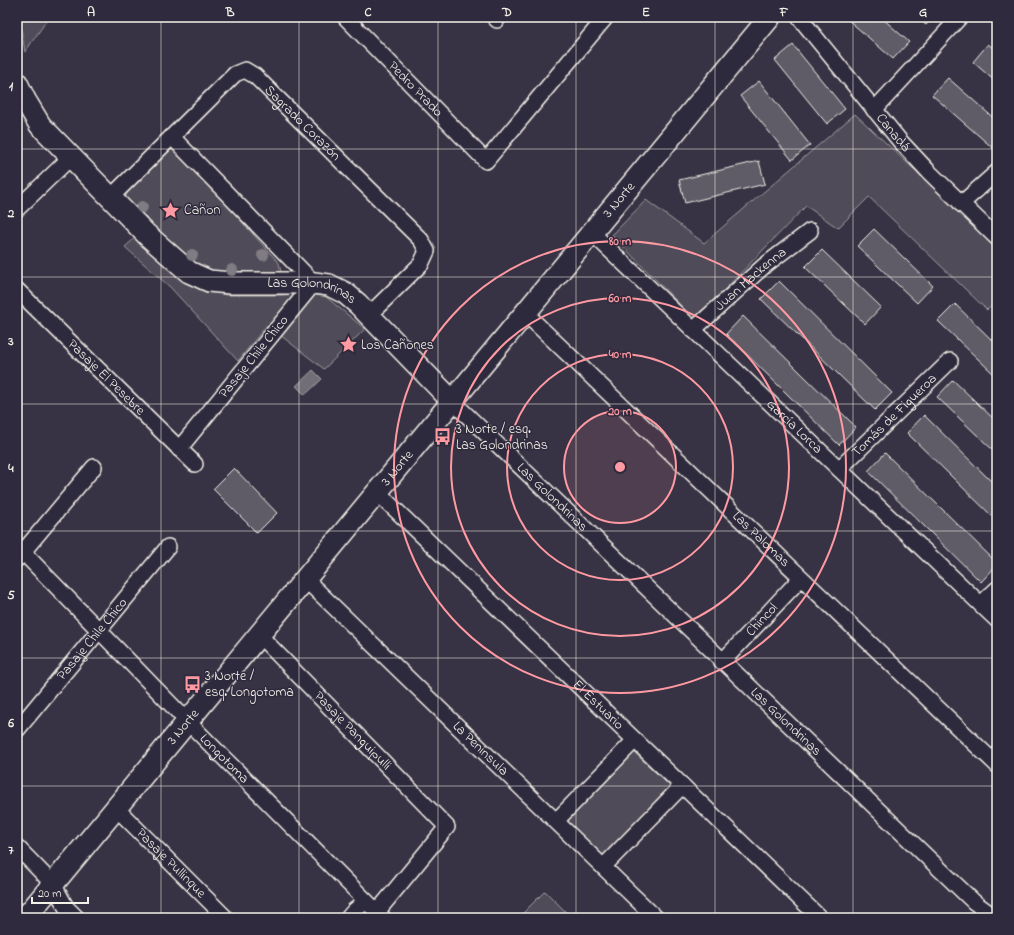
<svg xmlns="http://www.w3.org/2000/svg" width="1014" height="935" font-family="'Indie Flower',sans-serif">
<rect width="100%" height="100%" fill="#373244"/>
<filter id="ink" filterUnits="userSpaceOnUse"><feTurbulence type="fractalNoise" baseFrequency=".025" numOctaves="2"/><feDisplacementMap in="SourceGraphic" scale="8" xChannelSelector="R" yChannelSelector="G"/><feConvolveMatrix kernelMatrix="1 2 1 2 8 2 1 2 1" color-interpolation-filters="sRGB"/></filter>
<g filter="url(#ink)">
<g fill="#504b59" stroke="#a29ea0">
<path d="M 19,17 L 49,17 L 25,52 Z"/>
<path d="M 855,114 L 997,247 L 997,301 L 987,310 L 869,197 L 838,228 L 806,206 L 695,320 L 612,235 L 646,200 L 704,243 Z"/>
<path d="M 172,144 L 279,263 L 282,276 L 218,274 L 177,254 L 124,200 L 131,185 Z"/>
<path d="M 136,237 L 202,289 L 226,295 L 282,295 L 320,292 L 365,329 L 324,369 L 267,325 L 238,361 L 170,287 L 125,247 Z"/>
<path d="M 633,751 L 672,788 L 605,858 L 567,821 Z"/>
<path d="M 545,891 L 572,918 L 518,918 Z"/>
</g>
<path fill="#726e77" stroke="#a6a2a4" d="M 313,370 L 322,379 L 305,395 L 296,386 Z"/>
<g fill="#5f5c67" stroke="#f4f1e8">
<path d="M 845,17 L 881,17 L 909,42 L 893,59 Z"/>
<path d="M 916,17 L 933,17 L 926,25 Z"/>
<path d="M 988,44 L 997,51 L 997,83 L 973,62 Z"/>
<path d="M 793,45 L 845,109 L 827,124 L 775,60 Z"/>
<path d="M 948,78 L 997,121 L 997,146 L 994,149 L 932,95 Z"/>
<path d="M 759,81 L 810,145 L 792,160 L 740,96 Z"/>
<path d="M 759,161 L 765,184 L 685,203 L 679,180 Z"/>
<path d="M 874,229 L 933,286 L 917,303 L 857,246 Z"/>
<path d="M 822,250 L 881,307 L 865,324 L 805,267 Z"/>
<path d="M 779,281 L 892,393 L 875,410 L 761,299 Z"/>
<path d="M 955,304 L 997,345 L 997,377 L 938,321 Z"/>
<path d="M 743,316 L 856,427 L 839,445 L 726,334 Z"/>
<path d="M 953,380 L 997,422 L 997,454 L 937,397 Z"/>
<path d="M 924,415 L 997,487 L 997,521 L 907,433 Z"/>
<path d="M 885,453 L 997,563 L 997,565 L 981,582 L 868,471 Z"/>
<path d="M 234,468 L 277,513 L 257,533 L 213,489 Z"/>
</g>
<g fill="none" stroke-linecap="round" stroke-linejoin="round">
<defs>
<g id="street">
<path id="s1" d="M 345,17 L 486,161 L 606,17"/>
<path d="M 494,17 L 497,20"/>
<path id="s2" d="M 799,17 L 900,141 L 929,172 L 997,238"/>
<path d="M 874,110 L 960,17"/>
<path d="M 172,137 L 314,283 L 179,449"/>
<path id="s3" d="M 111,197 L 235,74 L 245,70 L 255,76 L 421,240 L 427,251 L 421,264 L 369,315"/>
<path d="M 961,204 L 997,172"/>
<path d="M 17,209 L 71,157"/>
<path id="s4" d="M 592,233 L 997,620"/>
<path id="s5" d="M 17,290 L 195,464"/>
<path id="s6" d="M 525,313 L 997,765"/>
<path id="s7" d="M 693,330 L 764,266 L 810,231"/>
<path id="s8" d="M 452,401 L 974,902 L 996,918"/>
<path id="s9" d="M 839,469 L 950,361"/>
<path id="s10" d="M 377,492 L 820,918"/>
<path id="s11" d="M 17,546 L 187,721 L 383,918"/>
<path d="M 17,559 L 94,467"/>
<path id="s12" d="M 305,579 L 656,918"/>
<path d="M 981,604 L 997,589"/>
<path id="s13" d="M 259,635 L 447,827 L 377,912"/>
<path id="s14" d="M 722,662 L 801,578"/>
<path id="s15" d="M 17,730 L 168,547"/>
<path id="s16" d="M 116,808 L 226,918"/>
<path d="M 556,821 L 635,740"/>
<path d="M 17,847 L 53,884 L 66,907 L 77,918"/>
<path d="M 603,867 L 682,786"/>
<path d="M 348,918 L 354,911 L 366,901"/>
</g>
<g id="secondary">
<path id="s17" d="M 17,83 L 25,100 L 40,125 L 147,235 L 189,272 L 209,281 L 230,283 L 314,283 L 329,285 L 345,293 L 358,304 L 452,401"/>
<path id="s18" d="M 25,918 L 770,17"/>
</g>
</defs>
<use href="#street" stroke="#f4f1e8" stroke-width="18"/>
<use href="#secondary" stroke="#f4f1e8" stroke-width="24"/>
<use href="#street" stroke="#2f2a3d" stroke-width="15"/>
<use href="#secondary" stroke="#2f2a3d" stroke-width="21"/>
</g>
<g fill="#807b83">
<circle cx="142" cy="207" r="6"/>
<circle cx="192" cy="255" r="6"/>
<circle cx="263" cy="255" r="6"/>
<circle cx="232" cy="270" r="6"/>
</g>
</g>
<path fill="none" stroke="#f4f1e8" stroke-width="1" stroke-opacity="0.55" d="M 161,17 L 161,918M 299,17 L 299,918M 438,17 L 438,918M 576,17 L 576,918M 715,17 L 715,918M 853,17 L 853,918M 17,149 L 997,149M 17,277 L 997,277M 17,404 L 997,404M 17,531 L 997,531M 17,658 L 997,658M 17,786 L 997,786"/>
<circle cx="620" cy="467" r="56" fill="#ff9aa2" fill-opacity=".12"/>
<g fill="none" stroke="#ff9aa2" stroke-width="2">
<circle cx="620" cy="467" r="56"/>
<circle cx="620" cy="467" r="113"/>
<circle cx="620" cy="467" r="169"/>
<circle cx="620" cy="467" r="226"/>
</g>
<defs>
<symbol id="sight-bare" viewBox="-9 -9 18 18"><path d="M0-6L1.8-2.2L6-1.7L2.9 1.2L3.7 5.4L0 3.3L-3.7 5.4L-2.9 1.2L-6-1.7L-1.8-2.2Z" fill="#ff9aa2" stroke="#2f2a3d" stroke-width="2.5" paint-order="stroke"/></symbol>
<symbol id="bus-bare" viewBox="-9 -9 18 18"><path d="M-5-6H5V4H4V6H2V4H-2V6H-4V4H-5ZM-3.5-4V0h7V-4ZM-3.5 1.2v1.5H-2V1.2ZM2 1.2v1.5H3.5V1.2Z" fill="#ff9aa2" stroke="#2f2a3d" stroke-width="2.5" paint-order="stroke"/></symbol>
</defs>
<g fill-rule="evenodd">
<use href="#sight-bare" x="158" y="198" width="25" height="25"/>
<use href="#sight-bare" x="336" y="332" width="25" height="25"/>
<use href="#bus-bare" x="430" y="424" width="25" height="25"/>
<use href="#bus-bare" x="180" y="672" width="25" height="25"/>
</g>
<g text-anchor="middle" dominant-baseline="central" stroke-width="3" stroke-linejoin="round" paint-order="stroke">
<g font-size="14" fill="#f4f1e8" stroke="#2f2a3d">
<text stroke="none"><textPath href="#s1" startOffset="101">Pedro Prado</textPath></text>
<text stroke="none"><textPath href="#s3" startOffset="264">Sagrado Corazón</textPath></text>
<text stroke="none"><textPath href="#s2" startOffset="149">Canadá</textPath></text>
<text stroke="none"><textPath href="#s18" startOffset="932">3 Norte</textPath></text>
<text stroke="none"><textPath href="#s7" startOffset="77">Juan Mackenna</textPath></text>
<text stroke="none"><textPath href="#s17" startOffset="384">Las Golondrinas</textPath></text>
<text transform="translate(254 357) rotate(-51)">Pasaje Chile Chico</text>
<text stroke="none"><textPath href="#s5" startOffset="125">Pasaje El Pesebre</textPath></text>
<text stroke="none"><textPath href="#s9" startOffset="77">Tomás de Figueroa</textPath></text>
<text stroke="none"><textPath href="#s4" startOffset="280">García Lorca</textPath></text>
<text stroke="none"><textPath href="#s18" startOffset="584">3 Norte</textPath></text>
<text stroke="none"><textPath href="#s8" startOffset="139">Las Golondrinas</textPath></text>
<text stroke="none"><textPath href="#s6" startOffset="327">Las Palomas</textPath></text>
<text stroke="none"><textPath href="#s14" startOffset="58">Chincol</textPath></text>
<text stroke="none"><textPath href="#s15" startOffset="118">Pasaje Chile Chico</textPath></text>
<text stroke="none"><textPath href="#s10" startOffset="307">El Estuario</textPath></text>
<text stroke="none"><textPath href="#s8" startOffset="463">Las Golondrinas</textPath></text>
<text stroke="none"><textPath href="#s18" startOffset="248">3 Norte</textPath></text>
<text stroke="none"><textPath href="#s13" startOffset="134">Pasaje Panguipulli</textPath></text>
<text stroke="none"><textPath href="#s12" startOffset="244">La Península</textPath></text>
<text stroke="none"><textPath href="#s11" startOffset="297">Longotoma</textPath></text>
<text stroke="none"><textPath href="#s16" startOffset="78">Pasaje Pullinque</textPath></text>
</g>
<g font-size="14" fill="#f4f1e8" stroke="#2f2a3d" text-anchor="start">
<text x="184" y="210">Cañon</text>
<text x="361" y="345">Los Cañones</text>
<text x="456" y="429">3 Norte / esq.<tspan x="456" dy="16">Las Golondrinas</tspan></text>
<text x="205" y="676">3 Norte /<tspan x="205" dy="16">esq. Longotoma</tspan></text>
</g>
</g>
<circle cx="620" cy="467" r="6" fill="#ff9aa2" stroke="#2f2a3d" stroke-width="2"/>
<g font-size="12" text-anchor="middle" font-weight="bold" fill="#ff9aa2" stroke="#2f2a3d" stroke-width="3" stroke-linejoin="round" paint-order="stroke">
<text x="620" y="245">80 m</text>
<text x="620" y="302">60 m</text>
<text x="620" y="358">40 m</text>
<text x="620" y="415">20 m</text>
</g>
<rect width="1014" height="935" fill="none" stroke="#2f2a3d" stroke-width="44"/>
<path d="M32 897v6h56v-6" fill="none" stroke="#f4f1e8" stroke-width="2"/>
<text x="38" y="897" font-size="12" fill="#f4f1e8" stroke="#2f2a3d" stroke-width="3" paint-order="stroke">20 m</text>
<rect x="22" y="22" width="970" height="891" fill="none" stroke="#f4f1e8" stroke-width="1.5"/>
<g font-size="13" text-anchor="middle" font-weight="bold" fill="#f4f1e8">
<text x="91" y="16">A</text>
<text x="230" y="16">B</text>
<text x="368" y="16">C</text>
<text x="507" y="16">D</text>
<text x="646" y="16">E</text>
<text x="784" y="16">F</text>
<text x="923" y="16">G</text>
<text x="11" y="90">1</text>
<text x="11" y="217">2</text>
<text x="11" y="345">3</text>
<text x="11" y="472">4</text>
<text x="11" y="599">5</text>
<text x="11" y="727">6</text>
<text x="11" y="854">7</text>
</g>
</svg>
